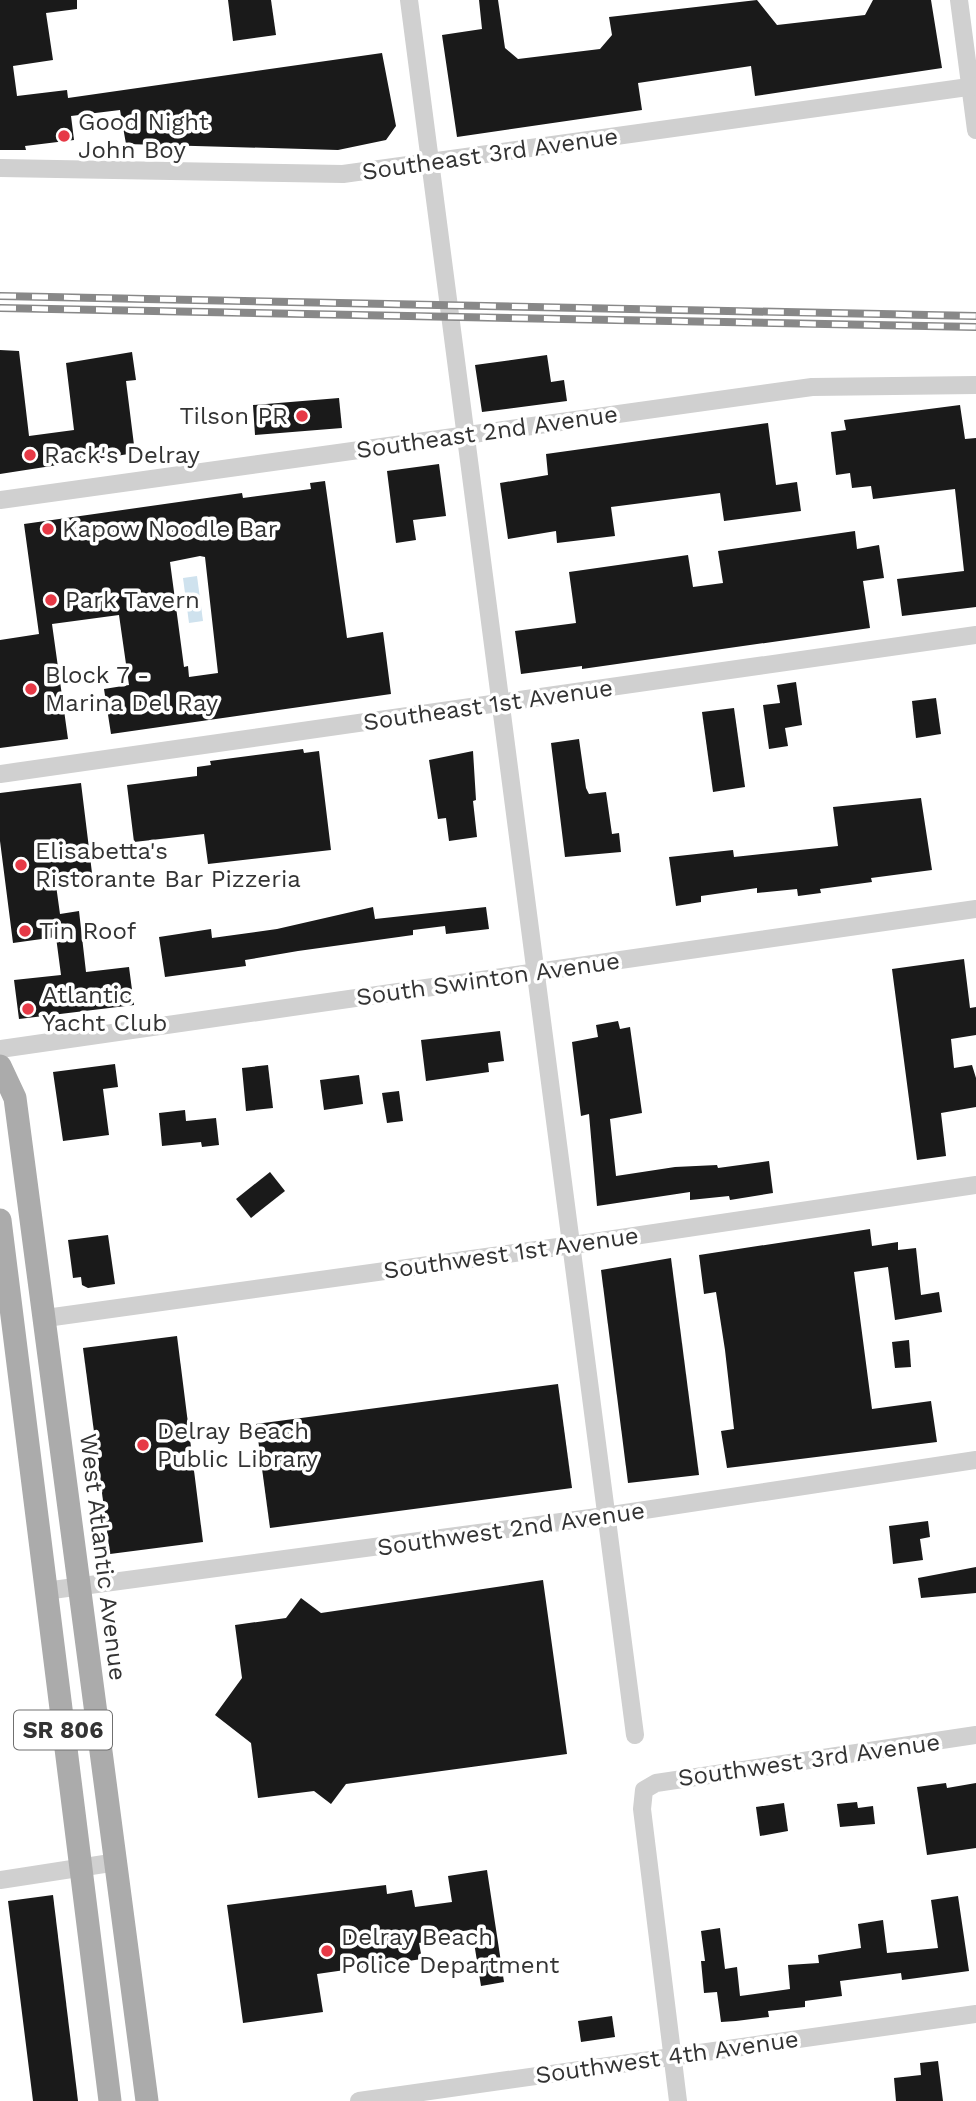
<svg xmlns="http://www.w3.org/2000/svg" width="976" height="2101" font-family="'Work Sans',sans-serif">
<rect width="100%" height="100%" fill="#fff"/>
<path fill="#cfe2ee" d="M 197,576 L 203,621 L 189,623 L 183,578 Z"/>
<g fill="#1a1a1a" fill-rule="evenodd">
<path d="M 0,0 L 77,0 L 77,9 L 46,13 L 53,60 L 13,66 L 17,96 L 67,90 L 68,98 L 382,53 L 396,126 L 386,140 L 338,150 L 126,144 L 120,110 L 71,116 L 74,140 L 25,146 L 26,150 L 0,150 Z"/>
<path d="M 228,0 L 271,0 L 276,35 L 233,41 Z"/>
<path d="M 479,0 L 498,0 L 505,48 L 518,59 L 600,49 L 612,35 L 609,17 L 757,0 L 777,25 L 865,15 L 873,0 L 931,0 L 942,68 L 755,96 L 751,66 L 638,83 L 642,110 L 457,137 L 442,35 L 482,29 Z"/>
<path d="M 0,350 L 19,351 L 29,436 L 74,430 L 66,363 L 132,352 L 136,380 L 126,381 L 135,453 L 0,474 Z"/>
<path d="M 547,355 L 551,382 L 564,380 L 567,401 L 482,412 L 475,365 Z"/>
<path d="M 339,398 L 342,428 L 255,435 L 253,405 Z"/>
<path d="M 960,405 L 965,439 L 976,438 L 976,607 L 902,616 L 897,579 L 964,571 L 955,489 L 873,499 L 871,486 L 852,488 L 850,473 L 836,475 L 831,432 L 846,430 L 844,420 Z"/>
<path d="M 768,423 L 776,485 L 797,482 L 801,511 L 724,521 L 720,493 L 611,507 L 615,536 L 557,543 L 556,531 L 508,539 L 500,483 L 548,475 L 546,454 Z"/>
<path d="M 439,464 L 446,516 L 413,520 L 416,540 L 396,543 L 387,471 Z"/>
<path d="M 325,481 L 347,638 L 383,632 L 391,694 L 111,734 L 104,689 L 129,685 L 119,615 L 52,624 L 68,739 L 0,748 L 0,640 L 39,634 L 24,524 L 242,493 L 243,498 L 311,489 L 310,483 ZM 200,556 L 205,557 L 218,673 L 189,677 L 188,666 L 184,667 L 170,562 Z"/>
<path d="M 855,531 L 857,549 L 879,545 L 884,578 L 863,581 L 870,628 L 582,669 L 582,666 L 521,674 L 515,631 L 576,623 L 569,572 L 688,555 L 693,587 L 723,583 L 718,551 Z"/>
<path d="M 796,682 L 802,725 L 785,728 L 788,746 L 769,749 L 763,705 L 780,703 L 777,685 Z"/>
<path d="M 936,698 L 941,734 L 916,738 L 912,701 Z"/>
<path d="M 734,708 L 745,787 L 713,792 L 702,712 Z"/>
<path d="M 579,739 L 586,788 L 589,794 L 606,792 L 612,834 L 619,833 L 621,852 L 565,857 L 551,743 Z"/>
<path d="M 303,749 L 304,753 L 319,751 L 331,850 L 208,864 L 204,834 L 134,842 L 127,785 L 197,776 L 197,767 L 211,765 L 210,761 Z"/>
<path d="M 473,751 L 476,800 L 473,801 L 477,837 L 449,841 L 446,818 L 438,819 L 429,760 Z"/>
<path d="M 81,783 L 92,873 L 55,878 L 60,914 L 79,911 L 86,972 L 129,967 L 134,1005 L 19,1019 L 14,980 L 61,975 L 56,937 L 13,943 L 0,841 L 0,793 Z"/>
<path d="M 921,798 L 932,870 L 871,878 L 872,882 L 820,889 L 821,893 L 798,896 L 797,889 L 757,893 L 757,888 L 701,896 L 701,902 L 676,906 L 669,857 L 733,850 L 734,857 L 838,846 L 833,807 Z"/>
<path d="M 373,907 L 375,919 L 486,907 L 489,929 L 446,934 L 445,926 L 413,930 L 413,935 L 298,951 L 245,960 L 246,966 L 165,977 L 159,937 L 211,929 L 212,938 L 277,929 Z"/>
<path d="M 964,959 L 970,1008 L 976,1007 L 976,1035 L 951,1039 L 954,1068 L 972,1065 L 976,1078 L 976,1107 L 941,1113 L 946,1156 L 917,1160 L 892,969 Z"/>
<path d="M 618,1021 L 620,1029 L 630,1027 L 642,1113 L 610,1119 L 616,1176 L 675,1167 L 717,1165 L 718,1168 L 769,1161 L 773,1193 L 730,1200 L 729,1196 L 690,1200 L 690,1192 L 597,1206 L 589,1114 L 581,1116 L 572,1042 L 598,1037 L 596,1025 Z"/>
<path d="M 500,1031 L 504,1061 L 488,1063 L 489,1072 L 426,1081 L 421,1040 Z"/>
<path d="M 115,1064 L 118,1087 L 103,1089 L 109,1135 L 63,1141 L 53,1072 Z"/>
<path d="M 268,1065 L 273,1108 L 246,1111 L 242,1068 Z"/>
<path d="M 359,1075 L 363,1104 L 324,1110 L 320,1080 Z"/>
<path d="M 399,1091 L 403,1121 L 387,1123 L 382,1093 Z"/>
<path d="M 185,1110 L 186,1121 L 216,1118 L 219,1145 L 202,1147 L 201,1142 L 162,1146 L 159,1113 Z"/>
<path d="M 270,1172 L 285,1191 L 251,1218 L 236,1199 Z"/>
<path d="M 870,1229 L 872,1246 L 898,1242 L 898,1250 L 916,1248 L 921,1295 L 939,1292 L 942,1312 L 895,1320 L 888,1267 L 854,1272 L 872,1409 L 931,1401 L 937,1442 L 727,1468 L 721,1431 L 734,1429 L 725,1350 L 716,1292 L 704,1294 L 699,1255 Z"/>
<path d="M 108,1235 L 115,1284 L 88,1288 L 82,1285 L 81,1277 L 73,1278 L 68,1240 Z"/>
<path d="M 671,1258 L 699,1475 L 628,1483 L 601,1270 Z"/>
<path d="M 177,1336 L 203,1542 L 110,1554 L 83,1348 Z"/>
<path d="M 909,1340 L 911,1367 L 895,1368 L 892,1342 Z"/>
<path d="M 558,1384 L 572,1488 L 270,1528 L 256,1424 Z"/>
<path d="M 928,1521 L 930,1537 L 920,1539 L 923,1560 L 893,1564 L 889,1526 Z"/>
<path d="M 976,1567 L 976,1593 L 921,1598 L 918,1578 Z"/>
<path d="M 543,1580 L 567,1754 L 346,1784 L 331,1804 L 314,1791 L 258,1798 L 251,1743 L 215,1715 L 242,1678 L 235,1625 L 286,1618 L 301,1598 L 321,1613 Z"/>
<path d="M 946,1783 L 947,1788 L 976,1783 L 976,1848 L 927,1855 L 917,1787 Z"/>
<path d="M 857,1802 L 858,1808 L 873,1806 L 875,1824 L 840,1827 L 837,1804 Z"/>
<path d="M 784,1803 L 788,1831 L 760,1836 L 756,1807 Z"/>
<path d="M 487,1870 L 504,1982 L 481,1986 L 472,1930 L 430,1935 L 431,1941 L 419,1943 L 422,1959 L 317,1974 L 323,2012 L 243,2023 L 227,1905 L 386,1885 L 387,1894 L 412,1890 L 415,1907 L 452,1902 L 448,1876 Z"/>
<path d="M 53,1895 L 78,2101 L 33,2101 L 8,1901 Z"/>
<path d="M 958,1896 L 969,1971 L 902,1980 L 901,1973 L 840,1981 L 842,1996 L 805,2001 L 805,2007 L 768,2011 L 769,2017 L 736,2021 L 721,2022 L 717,1992 L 704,1993 L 701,1961 L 705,1961 L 701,1931 L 720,1928 L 725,1969 L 737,1967 L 740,1996 L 790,1989 L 788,1965 L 819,1963 L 818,1955 L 861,1948 L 858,1924 L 883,1920 L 887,1953 L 938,1948 L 931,1900 Z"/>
<path d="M 612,2016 L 615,2037 L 581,2042 L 578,2021 Z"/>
<path d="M 938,2061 L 943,2101 L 896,2101 L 894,2078 L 921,2075 L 920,2063 Z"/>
</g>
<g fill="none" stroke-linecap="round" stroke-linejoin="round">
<g stroke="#d0d0d0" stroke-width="18">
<path d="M 409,0 L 635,1735"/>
<path d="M 959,0 L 976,130"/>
<path d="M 0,168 L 343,174 L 976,86"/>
<path d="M 0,500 L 812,387 L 976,385"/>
<path d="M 0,774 L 976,635"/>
<path d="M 0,1049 L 976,909"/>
<path d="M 46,1318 L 587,1243 L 976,1185"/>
<path d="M 45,1591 L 605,1516 L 976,1460"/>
<path d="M 0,1880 L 117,1862"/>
<path d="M 359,2101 L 976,2014"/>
<path d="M 678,2101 L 642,1809 L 644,1790 L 656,1783 L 976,1735"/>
</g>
<g stroke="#ababab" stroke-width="23">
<path d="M 0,1066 L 15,1098 L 147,2101"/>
<path d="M 0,1220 L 110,2101"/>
</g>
<defs>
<g id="rail">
<path d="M 0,296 L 976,316"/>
<path d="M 0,308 L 976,327"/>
</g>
</defs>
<use href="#rail" stroke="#888" stroke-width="8"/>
<use href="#rail" stroke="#fff" stroke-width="5" stroke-dasharray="16" stroke-linecap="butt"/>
</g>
<g fill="#e63946" stroke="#fff" stroke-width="2.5">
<circle cx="64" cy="136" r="7"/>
<circle cx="302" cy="416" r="7"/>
<circle cx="30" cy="455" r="7"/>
<circle cx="48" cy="529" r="7"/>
<circle cx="51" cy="600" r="7"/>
<circle cx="31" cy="689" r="7"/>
<circle cx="21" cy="865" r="7"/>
<circle cx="25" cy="931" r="7"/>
<circle cx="28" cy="1009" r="7"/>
<circle cx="143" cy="1445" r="7"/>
<circle cx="327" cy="1951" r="7"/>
</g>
<g text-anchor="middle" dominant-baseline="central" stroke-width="7" stroke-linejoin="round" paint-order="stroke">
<rect fill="#fff" stroke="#707070" stroke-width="2" x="14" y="1710.5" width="98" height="39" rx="5"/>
<g font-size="23" font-weight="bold" fill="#333">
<text x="63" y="1730">SR 806</text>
</g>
<g font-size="24" fill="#333" stroke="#fff" text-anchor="start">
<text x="78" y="122">Good Night<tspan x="78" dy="28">John Boy</tspan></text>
<text x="288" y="416" text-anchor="end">Tilson PR</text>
<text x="44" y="455">Rack's Delray</text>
<text x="62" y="529">Kapow Noodle Bar</text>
<text x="65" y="600">Park Tavern</text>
<text x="45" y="675">Block 7 -<tspan x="45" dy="28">Marina Del Ray</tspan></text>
<text x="35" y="851">Elisabetta's<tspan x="35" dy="28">Ristorante Bar Pizzeria</tspan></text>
<text x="39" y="931">Tin Roof</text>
<text x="42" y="995">Atlantic<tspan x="42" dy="28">Yacht Club</tspan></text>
<text x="157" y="1431">Delray Beach<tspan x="157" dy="28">Public Library</tspan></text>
<text x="341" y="1937">Delray Beach<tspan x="341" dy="28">Police Department</tspan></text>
</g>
<g font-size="24" fill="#333" stroke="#fff">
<text transform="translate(490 154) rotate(-8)">Southeast 3rd Avenue</text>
<text transform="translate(487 432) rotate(-8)">Southeast 2nd Avenue</text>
<text transform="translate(488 705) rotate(-8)">Southeast 1st Avenue</text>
<text transform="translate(488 979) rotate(-8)">South Swinton Avenue</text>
<text transform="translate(511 1253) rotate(-8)">Southwest 1st Avenue</text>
<text transform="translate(511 1529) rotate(-8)">Southwest 2nd Avenue</text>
<text transform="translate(103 1557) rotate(83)">West Atlantic Avenue</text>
<text transform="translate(809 1760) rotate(-8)">Southwest 3rd Avenue</text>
<text transform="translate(667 2057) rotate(-8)">Southwest 4th Avenue</text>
</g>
</g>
</svg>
